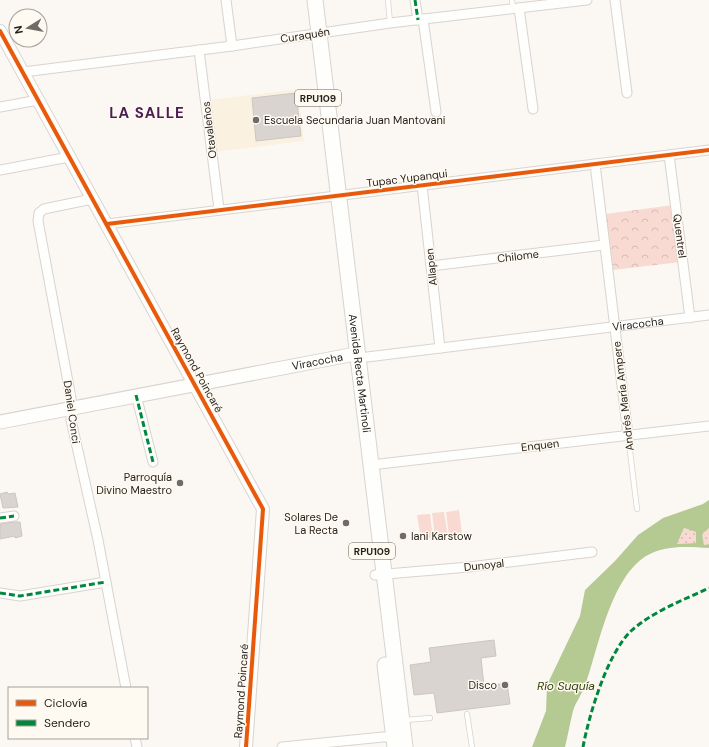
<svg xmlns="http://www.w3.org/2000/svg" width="709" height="747" font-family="'DM Sans',sans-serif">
<defs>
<pattern id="grass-dots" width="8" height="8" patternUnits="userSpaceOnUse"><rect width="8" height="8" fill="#f9dad2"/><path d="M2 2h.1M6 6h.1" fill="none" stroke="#d5bbb4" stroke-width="1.8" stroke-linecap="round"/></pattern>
<pattern id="park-crowns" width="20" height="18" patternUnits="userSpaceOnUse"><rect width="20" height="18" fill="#f9dad2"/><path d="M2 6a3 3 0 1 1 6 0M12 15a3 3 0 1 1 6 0" fill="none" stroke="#d5bbb4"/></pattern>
</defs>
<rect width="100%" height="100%" fill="#fbf8f4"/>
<path fill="#fbf1e1" d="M 298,89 L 304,141 L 215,152 L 208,100 Z"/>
<g fill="url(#grass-dots)">
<path d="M 684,528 L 696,532 L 696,543 L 677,544 Z"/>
<path d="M 709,528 L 709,544 L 704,545 L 701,533 Z"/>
</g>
<path fill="url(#park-crowns)" d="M 673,205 L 681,262 L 613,270 L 606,214 Z"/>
<g fill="#f9dad2">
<path d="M 459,510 L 462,534 L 449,536 L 446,512 Z"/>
<path d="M 444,512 L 448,536 L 435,537 L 432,513 Z"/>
<path d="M 430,514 L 433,538 L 421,539 L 417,515 Z"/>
</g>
<path fill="#b5ca92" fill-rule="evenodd" d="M 709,500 L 709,528 L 702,534 L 704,545 L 709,544 L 709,548 C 689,547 671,545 652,553 C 612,570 599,646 586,683 C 583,693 576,701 573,711 C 570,723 568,735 565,747 L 532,747 L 546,711 L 547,685 L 580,616 L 585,590 L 615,561 L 638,535 L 663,518 L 703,504 ZM 684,528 L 696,532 L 696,543 L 677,544 Z"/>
<g fill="#d9d4d0" stroke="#cbc6c2">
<path d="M 296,93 L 301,136 L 256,141 L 252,98 Z"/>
<path d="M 7,492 L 8,494 L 15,493 L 18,507 L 3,508 L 0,494 Z"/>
<path d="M 12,522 L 20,522 L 22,536 L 15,538 L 15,536 L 0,539 L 0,524 Z"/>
<path d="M 494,640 L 496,656 L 481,658 L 484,686 L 507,683 L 510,704 L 437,713 L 434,693 L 414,695 L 410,665 L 431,662 L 429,648 Z"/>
</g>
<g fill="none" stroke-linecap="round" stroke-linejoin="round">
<defs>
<g id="service">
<path d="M 388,0 L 390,23"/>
<path d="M 512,0 L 513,9"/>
<path d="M 628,435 L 637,509"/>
<path d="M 467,714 L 472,747"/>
<path d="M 405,720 L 430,718"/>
</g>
<g id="minor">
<path d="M 226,0 L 232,46"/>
<path d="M 415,0 L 418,20"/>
<path d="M 615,0 L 627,93"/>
<path d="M 519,8 L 533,109"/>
<path d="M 423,19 L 436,112"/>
<path d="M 199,50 L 219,209"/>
<path d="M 23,72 L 232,46 L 390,23 L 587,0"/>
<path d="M 0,107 L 38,100"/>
<path d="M 669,155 L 690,318"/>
<path d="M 595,164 L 628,435"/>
<path d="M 0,170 L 69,157"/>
<path d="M 422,185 L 440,348"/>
<path d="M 92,199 L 44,209 L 39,213 L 38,221 L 71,398 L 71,420 L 98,540 L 126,688"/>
<path d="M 107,224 L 709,150"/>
<path d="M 431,266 L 604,245"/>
<path id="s1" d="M 355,357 L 359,358 L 709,315"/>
<path d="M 136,395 L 153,462"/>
<path d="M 371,465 L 709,426"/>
<path d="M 0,518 L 14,516"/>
<path d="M 375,575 L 469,567 L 592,552"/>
<path d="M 0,593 L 20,596 L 106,582"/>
<path d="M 135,738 L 137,747"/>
<path d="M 282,747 L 383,737 L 393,737 L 396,741"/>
</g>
<path id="tertiary" d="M 0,31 L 263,509 L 246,747"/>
<g id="secondary">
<path id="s2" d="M 0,422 L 350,355"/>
</g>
<g id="primary">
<path id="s3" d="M 315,0 L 405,747"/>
<path d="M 385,665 L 395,747"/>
</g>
</defs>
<use href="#service" stroke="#d8d4cf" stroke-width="6"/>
<use href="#minor" stroke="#d8d4cf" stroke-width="11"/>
<use href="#tertiary" stroke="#d8d4cf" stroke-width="14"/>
<use href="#secondary" stroke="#d8d4cf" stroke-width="15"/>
<use href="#primary" stroke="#d8d4cf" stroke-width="17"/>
<use href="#service" stroke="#fefefd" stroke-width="4.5"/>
<use href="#minor" stroke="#fefefd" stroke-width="9"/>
<use href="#tertiary" stroke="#fefefd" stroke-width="12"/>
<use href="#secondary" stroke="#fefefd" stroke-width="13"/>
<use href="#primary" stroke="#fefefd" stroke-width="15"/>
<g stroke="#00873e" stroke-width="3" stroke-dasharray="6 3" stroke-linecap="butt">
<path d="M 415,0 L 418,20"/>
<path d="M 136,395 L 153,462"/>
<path d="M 0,518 L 14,516"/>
<path d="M 0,593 L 20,596 L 106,582"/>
<path d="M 583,747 C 589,715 607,654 631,631 C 652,612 683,600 709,588"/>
</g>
<defs>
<g id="cycleway">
<path d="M 0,31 L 263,509 L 246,747"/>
<path d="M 107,224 L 709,150"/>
</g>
</defs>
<use href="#cycleway" stroke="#fef9f1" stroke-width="6"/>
<use href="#cycleway" stroke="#e8590c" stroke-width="4"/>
</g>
<g fill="#6f6b65" stroke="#fef9f1" stroke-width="1.5">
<circle cx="256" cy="120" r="4"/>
<circle cx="180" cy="483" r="4"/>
<circle cx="346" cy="523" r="4"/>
<circle cx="403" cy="536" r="4"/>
<circle cx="505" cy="685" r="4"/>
</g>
<g text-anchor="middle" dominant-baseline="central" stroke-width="3" stroke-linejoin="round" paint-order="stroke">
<g fill="#fef9f1" stroke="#656059" stroke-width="1">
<rect x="295" y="90" width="46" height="16" rx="3"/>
<rect x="349" y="543" width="46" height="16" rx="3"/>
</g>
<g font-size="10" font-weight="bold" fill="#231f18">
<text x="318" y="98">RPU109</text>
<text x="372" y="551">RPU109</text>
</g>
<g font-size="11" fill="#231f18" stroke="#fef9f1">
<text transform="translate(305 35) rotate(-9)">Curaquén</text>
<text transform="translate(209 130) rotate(-97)">Otavaleños</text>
<text transform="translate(407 178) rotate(-7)">Tupac Yupanqui</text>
<text transform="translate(680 236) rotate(83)">Quentrel</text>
<text transform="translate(518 256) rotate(-7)">Chilome</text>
<text transform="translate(431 267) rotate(-96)">Allapen</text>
<text stroke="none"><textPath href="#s1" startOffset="285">Viracocha</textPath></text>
<text stroke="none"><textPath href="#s2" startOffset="323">Viracocha</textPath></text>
<text transform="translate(197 370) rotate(61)">Raymond Poincaré</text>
<text stroke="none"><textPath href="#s3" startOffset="376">Avenida Recta Martinoli</textPath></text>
<text transform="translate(623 396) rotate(-97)">Andrés María Ampere</text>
<text transform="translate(72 412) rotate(82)">Daniel Conci</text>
<text transform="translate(540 445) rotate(-7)">Enquen</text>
<text transform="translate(484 565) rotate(-6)">Dunoyal</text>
<text transform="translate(241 691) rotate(-86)">Raymond Poincaré</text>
</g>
<g font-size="11" fill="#231f18" stroke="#fef9f1" text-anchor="end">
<text x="264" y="120" text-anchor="start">Escuela Secundaria Juan Mantovani</text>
<text x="172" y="477">Parroquía<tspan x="172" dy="13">Divino Maestro</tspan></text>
<text x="338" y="517">Solares De<tspan x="338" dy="13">La Recta</tspan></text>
<text x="411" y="536" text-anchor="start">Iani Karstow</text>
<text x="497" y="685">Disco</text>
</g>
<g font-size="12" font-style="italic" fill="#32440a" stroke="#fef9f1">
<text x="566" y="686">Río Suquía</text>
</g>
<g font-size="15" font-weight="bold" letter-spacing="1" fill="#491e52" stroke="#fef9f1">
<text x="147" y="113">LA SALLE</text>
</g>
</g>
<rect x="8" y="687" width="140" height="52" fill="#fef9f1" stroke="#a6a29a"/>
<rect x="16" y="700" width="20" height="6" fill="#e8590c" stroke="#a6a29a"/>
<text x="44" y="707" font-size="12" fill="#231f18">Ciclovía</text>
<rect x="16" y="720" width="20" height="6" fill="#00873e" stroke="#a6a29a"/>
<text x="44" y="727" font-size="12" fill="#231f18">Sendero</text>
<g transform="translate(28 28) rotate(259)"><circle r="19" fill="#fef9f1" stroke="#a6a29a"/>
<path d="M0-3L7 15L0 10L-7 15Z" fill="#6f6b65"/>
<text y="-6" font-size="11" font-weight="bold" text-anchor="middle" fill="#231f18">N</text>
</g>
</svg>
